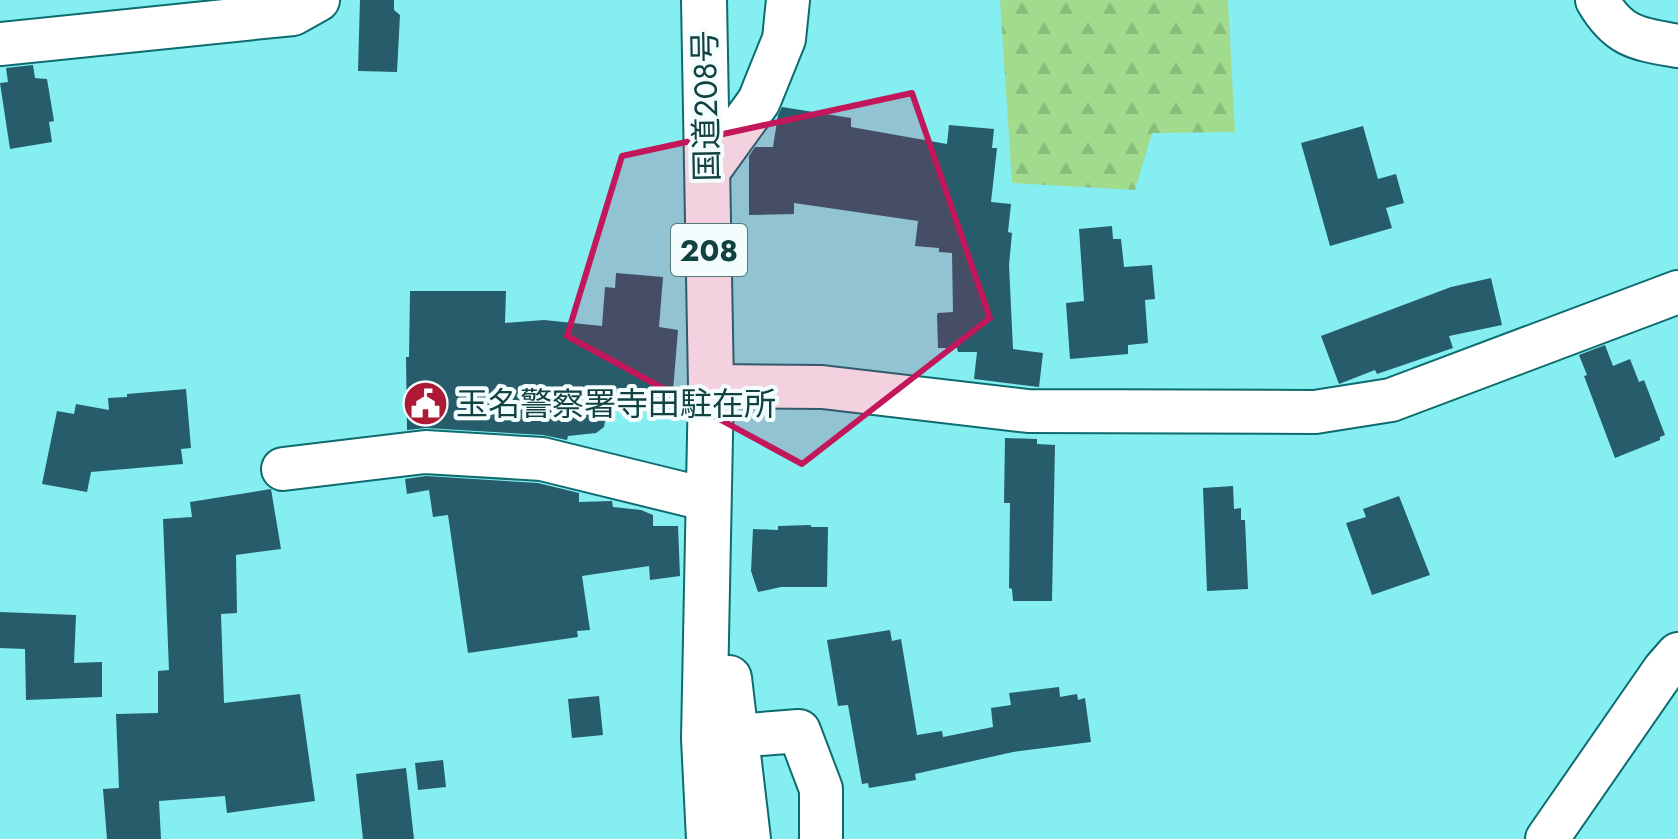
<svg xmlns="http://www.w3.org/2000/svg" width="1678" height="839" font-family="Jost,'Noto Sans JP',sans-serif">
<defs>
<pattern id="forest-firs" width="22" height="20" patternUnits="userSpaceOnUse" patternTransform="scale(2)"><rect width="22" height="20" fill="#a1db8d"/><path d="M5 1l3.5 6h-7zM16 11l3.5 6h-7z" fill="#8abd7b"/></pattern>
</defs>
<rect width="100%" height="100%" fill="#85eef1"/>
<path fill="url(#forest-firs)" d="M 1000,0 L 1228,0 L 1235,132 L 1152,133 L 1135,190 L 1012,183 Z"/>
<g fill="#275c6a">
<path d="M 360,0 L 394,0 L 394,10 L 400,15 L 397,72 L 358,71 Z"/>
<path d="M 33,65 L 35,78 L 47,79 L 54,121 L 49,122 L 52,142 L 10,149 L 0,83 L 8,82 L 6,68 Z"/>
<path d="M 782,107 L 851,118 L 851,127 L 947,144 L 949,125 L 994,129 L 992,148 L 997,148 L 991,202 L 1011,204 L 1008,232 L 1012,233 L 1009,265 L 1013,349 L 1043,353 L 1039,387 L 974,379 L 977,352 L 958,352 L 957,348 L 938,348 L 937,315 L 938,313 L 953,312 L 952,253 L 939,252 L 939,248 L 915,246 L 918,221 L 794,203 L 794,214 L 749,215 L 749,156 L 755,147 L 773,147 L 778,115 Z"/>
<path d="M 1363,126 L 1378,179 L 1396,174 L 1404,203 L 1386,208 L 1392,228 L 1330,246 L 1301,143 Z"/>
<path d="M 1112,226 L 1113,239 L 1121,239 L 1124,267 L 1152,265 L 1155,299 L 1145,300 L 1148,343 L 1128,345 L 1128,354 L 1070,359 L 1066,303 L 1084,301 L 1079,229 Z"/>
<path d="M 616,273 L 663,277 L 659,327 L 678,330 L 672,403 L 609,399 L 604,427 L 596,433 L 568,436 L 567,440 L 543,435 L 426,428 L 407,430 L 406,357 L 409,357 L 410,291 L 506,291 L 505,323 L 544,320 L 602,326 L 605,287 L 615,288 Z"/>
<path d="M 1491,278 L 1502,325 L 1449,336 L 1453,348 L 1377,374 L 1375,370 L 1339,384 L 1321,336 L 1451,287 Z"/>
<path d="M 1605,345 L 1613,366 L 1630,359 L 1639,382 L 1644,380 L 1665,435 L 1660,437 L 1660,440 L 1615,458 L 1584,376 L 1587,375 L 1579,355 Z"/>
<path d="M 186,389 L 191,448 L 181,449 L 183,464 L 91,472 L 87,492 L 42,484 L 57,411 L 74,414 L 76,404 L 109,410 L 108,398 L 127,397 L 127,394 Z"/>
<path d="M 1005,438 L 1037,439 L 1037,444 L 1055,445 L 1052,601 L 1013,601 L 1012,589 L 1009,588 L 1010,503 L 1004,503 Z"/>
<path d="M 426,476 L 538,483 L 579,493 L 579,502 L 612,501 L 613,507 L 641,510 L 653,515 L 653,526 L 678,526 L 680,576 L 650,580 L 649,566 L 582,576 L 590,630 L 577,631 L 578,637 L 468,653 L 448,515 L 433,517 L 429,490 L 407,494 L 405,479 Z"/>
<path d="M 1233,486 L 1234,509 L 1241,508 L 1241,520 L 1245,520 L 1248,589 L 1207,591 L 1203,488 Z"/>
<path d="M 271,489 L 281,549 L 236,555 L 237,613 L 221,614 L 224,703 L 300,694 L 315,801 L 227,813 L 225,796 L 159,801 L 161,839 L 107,839 L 103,789 L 119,788 L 116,714 L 158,713 L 158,671 L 169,670 L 163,519 L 192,517 L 190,502 Z"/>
<path d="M 1399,496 L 1430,575 L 1372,595 L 1346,523 L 1366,517 L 1363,509 Z"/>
<path d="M 811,525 L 811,527 L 828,527 L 827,587 L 781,587 L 758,592 L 751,571 L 753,529 L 778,530 L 778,526 Z"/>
<path d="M 0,612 L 76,615 L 74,663 L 102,662 L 102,697 L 26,700 L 25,649 L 0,648 Z"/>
<path d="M 890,630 L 892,641 L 901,639 L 917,735 L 942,731 L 943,737 L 993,727 L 991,708 L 1011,705 L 1009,693 L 1059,687 L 1060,697 L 1077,694 L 1078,700 L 1085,698 L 1091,742 L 1013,752 L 915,774 L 916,780 L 869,788 L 868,783 L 862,784 L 848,705 L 838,706 L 827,640 Z"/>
<path d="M 599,696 L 603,735 L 572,738 L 568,699 Z"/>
<path d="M 443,760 L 446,787 L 418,790 L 415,763 Z"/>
<path d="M 406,768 L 414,839 L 363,839 L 356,774 Z"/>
</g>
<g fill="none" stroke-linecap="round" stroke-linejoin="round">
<defs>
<g id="minor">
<path d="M 1597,0 C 1619,38 1638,39 1678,46"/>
<path d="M 0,44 L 293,14 L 318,0"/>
<path d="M 707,173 L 759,101 L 784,39 L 788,0"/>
<path d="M 711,386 L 822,387 L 1028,411 L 1315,412 L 1391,400 L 1678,292"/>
<path d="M 283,469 L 425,452 L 542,459 L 709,500"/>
<path d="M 735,736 L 799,731 L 821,789 L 821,839"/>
<path d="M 1547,839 L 1664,670 L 1678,654"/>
</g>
<g id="highway">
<path d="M 704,0 L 711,386 L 704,739 L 709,839"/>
<path d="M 729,678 L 748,839"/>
</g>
</defs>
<use href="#minor" stroke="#0e6b6e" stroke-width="46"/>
<use href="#highway" stroke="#0e6b6e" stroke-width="48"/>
<use href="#minor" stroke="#fff" stroke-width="42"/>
<use href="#highway" stroke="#fff" stroke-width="44"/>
</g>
<path fill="#c2185b" fill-opacity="0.2" stroke="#c2185b" stroke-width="6" stroke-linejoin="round" d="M 912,93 L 990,318 L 802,464 L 567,336 L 622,156 Z"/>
<defs>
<symbol id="civic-disc" viewBox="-11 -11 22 22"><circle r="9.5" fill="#ae1936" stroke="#f4fdfd"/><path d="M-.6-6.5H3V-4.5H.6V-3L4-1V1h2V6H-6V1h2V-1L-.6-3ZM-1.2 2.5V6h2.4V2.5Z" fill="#fff"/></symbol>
</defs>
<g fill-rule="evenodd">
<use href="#civic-disc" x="400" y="378" width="51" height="51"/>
</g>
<g text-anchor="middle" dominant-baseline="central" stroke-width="8" stroke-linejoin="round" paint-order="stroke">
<rect fill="#f4fdfd" stroke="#56797a" stroke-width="2" x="671" y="224" width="76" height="52" rx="6"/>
<g font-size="30" font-weight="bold" fill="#124142">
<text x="709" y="250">208</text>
</g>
<g font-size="32" fill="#124142" stroke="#f4fdfd">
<text transform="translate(706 106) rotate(-91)">国道208号</text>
</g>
<g font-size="32" fill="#124142" stroke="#f4fdfd" text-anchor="start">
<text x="456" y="404">玉名警察署寺田駐在所</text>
</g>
</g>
</svg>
